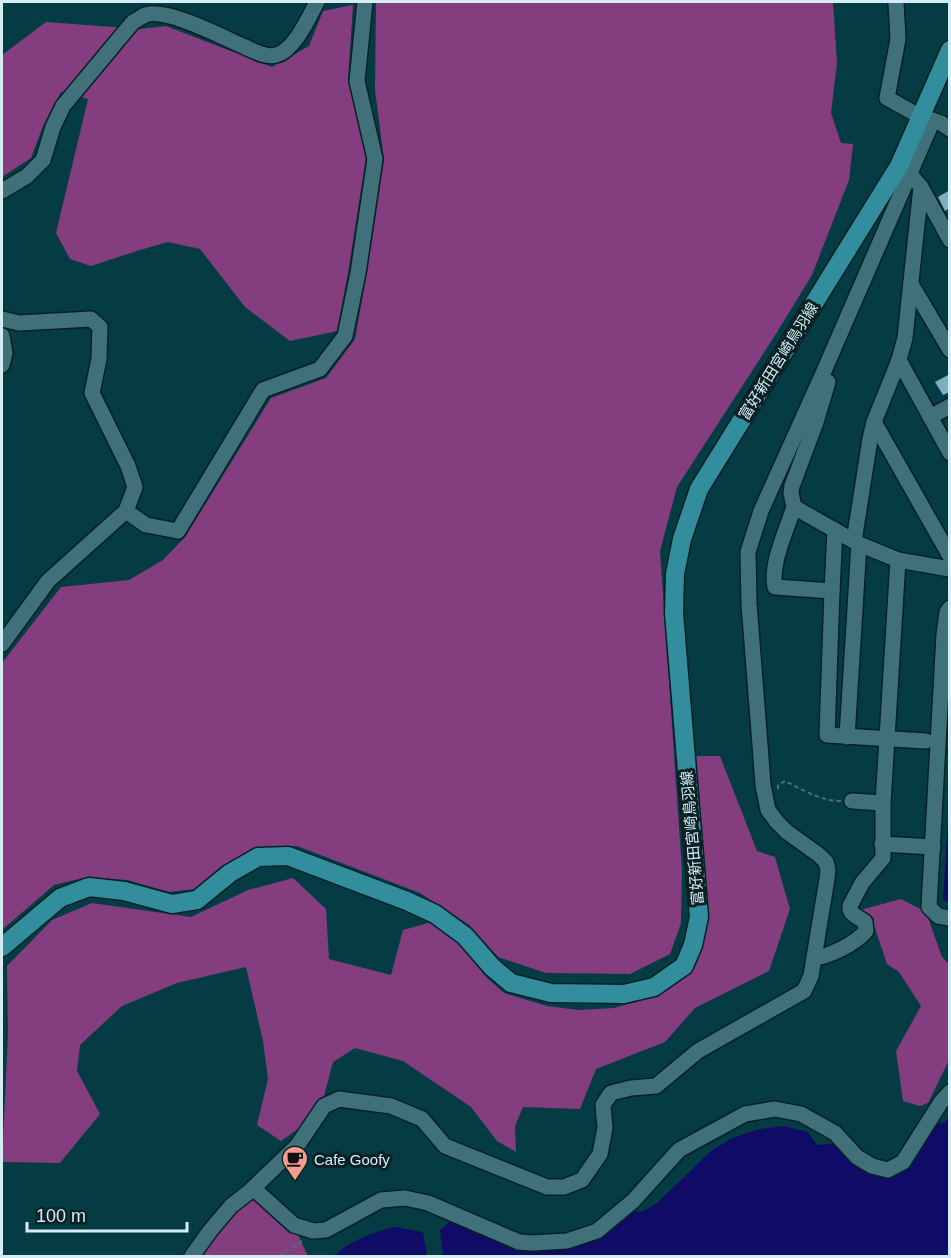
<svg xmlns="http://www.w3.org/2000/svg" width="951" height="1258" font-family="Helvetica,'Noto Sans JP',sans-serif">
<rect width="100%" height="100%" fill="#053c44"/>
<g fill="#843d7e">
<path d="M 376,2 L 833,2 L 837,63 L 831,113 L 841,143 L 853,144 L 849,180 L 812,275 L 774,337 L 677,487 L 660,551 L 682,870 L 681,923 L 670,954 L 630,974 L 546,973 L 498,957 L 469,925 L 420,893 L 297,846 L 256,848 L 195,889 L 169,892 L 127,880 L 87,877 L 54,885 L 2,930 L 2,663 L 61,587 L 129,580 L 163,560 L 185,537 L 271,398 L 326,378 L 355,339 L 367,272 L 384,159 L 375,90 Z"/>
<path d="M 353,5 L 348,80 L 366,158 L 348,273 L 337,331 L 290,341 L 245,307 L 200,249 L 168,242 L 140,250 L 91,266 L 70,259 L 56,233 L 88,99 L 61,92 L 43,126 L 31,158 L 2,177 L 2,55 L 46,22 L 140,29 L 166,26 L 272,67 L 309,46 L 323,11 Z"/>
<path d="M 696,756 L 720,756 L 757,851 L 775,857 L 790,909 L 769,971 L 695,1008 L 665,1042 L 596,1069 L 580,1109 L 523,1107 L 515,1126 L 516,1152 L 497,1141 L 471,1107 L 403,1061 L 355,1048 L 333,1062 L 324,1096 L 305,1124 L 281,1141 L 257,1125 L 268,1079 L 263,1041 L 246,967 L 177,983 L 122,1006 L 80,1045 L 77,1071 L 100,1114 L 60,1163 L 2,1162 L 8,1034 L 7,966 L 52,920 L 92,903 L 191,917 L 248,890 L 293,878 L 326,909 L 329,959 L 391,975 L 403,930 L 432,922 L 459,943 L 485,976 L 504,993 L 547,1006 L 579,1010 L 614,1008 L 655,996 L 688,975 L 702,947 L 709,915 Z"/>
<path d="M 901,899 L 926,912 L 942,957 L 949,964 L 949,1060 L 928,1103 L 920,1106 L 903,1101 L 896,1051 L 921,1006 L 899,972 L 887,964 L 875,928 L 860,910 Z"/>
<path d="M 249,1192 L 298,1235 L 308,1256 L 192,1256 Z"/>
</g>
<g fill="#0f0b66">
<path d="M 949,802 L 950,902 L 949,902 L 943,901 Z"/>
<path d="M 949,1116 L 949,1256 L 443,1256 L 440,1230 L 452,1220 L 503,1242 L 574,1245 L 631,1211 L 641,1212 L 656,1204 L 710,1152 L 732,1138 L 759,1129 L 784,1126 L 808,1132 L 817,1145 L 832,1144 C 848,1158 866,1172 888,1175 L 931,1122 C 941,1125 945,1124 949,1116 Z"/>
<path d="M 394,1227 L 423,1232 L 427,1256 L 334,1256 C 350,1240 372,1233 394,1227 Z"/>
</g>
<g fill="#82acc1">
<path d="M 950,190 L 950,208 L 945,211 L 938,197 Z"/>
<path d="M 950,374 L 950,392 L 943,395 L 935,382 Z"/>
</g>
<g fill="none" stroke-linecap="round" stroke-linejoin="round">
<defs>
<g id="minor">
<path d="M 896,2 L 898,39 L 887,98 L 921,117 L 941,123 L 950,129"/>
<path d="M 921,187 L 950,240"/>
<path d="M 2,191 L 27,176 L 43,160 L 53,127 L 63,106 L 133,22 C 137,20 141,17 145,15 C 166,7 224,38 245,47 C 254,51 266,58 276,55 C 294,51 309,17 317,2"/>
<path d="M 911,284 L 950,350"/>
<path d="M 2,319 L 19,323 L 91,319 L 100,327 L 99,359 L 92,393 L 128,466 L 135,487 L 126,511 L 48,581 L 2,644"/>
<path d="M 2,336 L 5,353 L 2,365"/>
<path d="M 899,360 L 950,453"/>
<path d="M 828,382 L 816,422 L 792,486 L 791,493 L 794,507 L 859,544 L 898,560 L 950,569"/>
<path d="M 930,417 L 950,406"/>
<path d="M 874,422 L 950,556"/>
<path d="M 794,507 C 787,529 770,564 775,587 L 832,591"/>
<path d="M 126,511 L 146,525 L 178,531 L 263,390 L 320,369 L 345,336 L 358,273 L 375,159 L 357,81 L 365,2"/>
<path d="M 835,530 L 832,591 L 827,735 L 926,741"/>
<path d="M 854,541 L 870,439 L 874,422 L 899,360 L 905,338 L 921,187 L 910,174"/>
<path d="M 950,608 L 947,612 L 944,635 L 929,907 L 938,916 L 950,918"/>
<path d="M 847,737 L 859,544"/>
<path d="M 852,801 L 883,803 L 898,560"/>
<path d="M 882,844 L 933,847"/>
<path d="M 814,958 C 829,957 856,943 866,931 L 865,922 C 859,917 849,915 850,906 L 862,883 L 883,858 L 883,803"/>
<path d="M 253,1188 L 294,1225 L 313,1231 L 326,1230 L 381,1200 L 405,1198 L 428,1203 L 519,1242 L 532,1243 L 567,1241 L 597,1231 L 633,1201 L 679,1150 L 745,1114 L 775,1109 L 801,1114 L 835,1133 L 857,1157 L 872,1166 L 888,1170 L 903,1162 L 941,1102 L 950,1092"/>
<path d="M 192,1256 L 210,1231 L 231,1206 L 249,1192 L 297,1146 L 324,1106 L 339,1099 L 391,1106 L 422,1119 L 445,1146 L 547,1187 L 564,1187 L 582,1180 L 600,1154 L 605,1128 L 603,1105 L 611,1093 L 631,1088 L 656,1086 L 698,1051 L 804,991 L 811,976 L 827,879 L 828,870 L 826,862 L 819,855 L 787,832 L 777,822 L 768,810 L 763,785 L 760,745 L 749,604 L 748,552 L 761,511 L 824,371 L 933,120"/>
</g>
<path id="major" d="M 2,947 L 60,898 L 89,887 L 124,891 L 172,904 L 197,900 L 230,873 L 258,857 L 288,856 L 407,901 L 435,914 L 465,936 L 492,967 L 511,983 L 551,993 L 624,994 L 654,987 L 684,966 L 693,945 L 699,917 L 674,613 L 675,574 L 682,539 L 699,489 L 899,166 L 950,50"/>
</defs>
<use href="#minor" stroke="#062125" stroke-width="18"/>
<use href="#major" stroke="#062125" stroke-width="21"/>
<g stroke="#447179" stroke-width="2" stroke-dasharray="4.5 3" stroke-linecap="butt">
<path d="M 778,789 L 778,785 L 785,781 C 803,790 821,801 841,801"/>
<path d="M 280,1256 L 302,1241"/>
</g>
<use href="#minor" stroke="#407079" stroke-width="15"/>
<use href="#major" stroke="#328d9c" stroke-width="18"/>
</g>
<defs>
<symbol id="cafe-pin" viewBox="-11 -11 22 30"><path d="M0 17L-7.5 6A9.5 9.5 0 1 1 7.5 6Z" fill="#f59d8e" stroke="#0b2024"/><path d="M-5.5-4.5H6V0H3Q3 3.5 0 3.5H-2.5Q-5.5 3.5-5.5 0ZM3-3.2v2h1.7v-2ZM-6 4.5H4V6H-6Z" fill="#111"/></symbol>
</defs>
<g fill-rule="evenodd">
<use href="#cafe-pin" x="280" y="1144" width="30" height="40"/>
</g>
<g text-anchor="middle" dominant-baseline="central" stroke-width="6" stroke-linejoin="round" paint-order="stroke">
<g font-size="15" fill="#d4edf2" stroke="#0b2024">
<text transform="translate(778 361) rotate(-58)">富好新田宮崎鳥羽線</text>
<text transform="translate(692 838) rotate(-95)">富好新田宮崎鳥羽線</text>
</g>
<g font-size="15" fill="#d4edf2" stroke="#0b2024" text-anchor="start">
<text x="314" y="1159">Cafe Goofy</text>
</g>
</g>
<rect width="951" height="1258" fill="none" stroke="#d4edf2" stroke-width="6"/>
<path d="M27 1222v9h160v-9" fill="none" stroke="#d4edf2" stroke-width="3"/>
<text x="36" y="1222" font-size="18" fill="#d4edf2" stroke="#0b2024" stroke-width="4.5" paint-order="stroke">100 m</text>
</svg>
